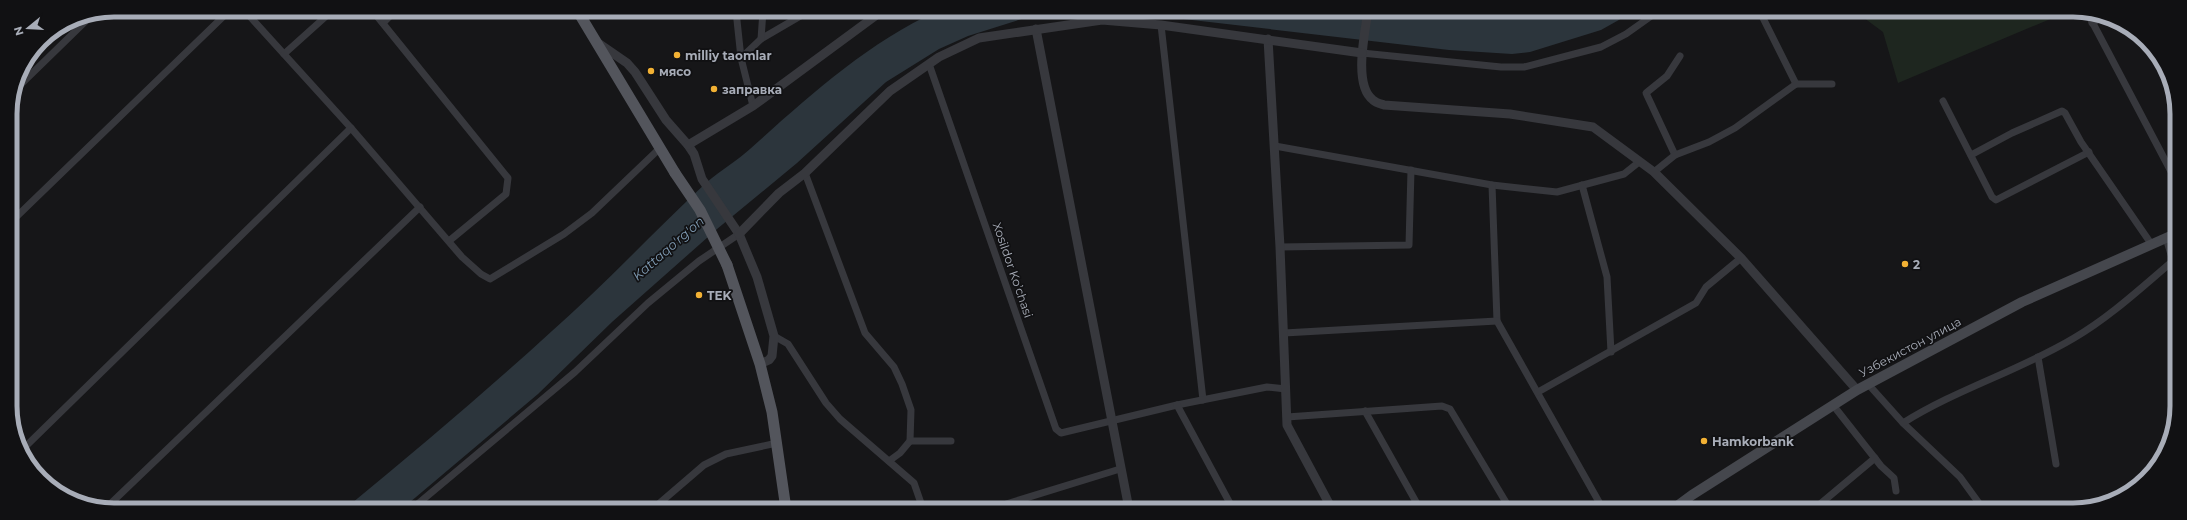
<svg xmlns="http://www.w3.org/2000/svg" width="2187" height="520" font-family="Montserrat,sans-serif">
<rect width="100%" height="100%" fill="#161618"/>
<path fill="#1e261f" d="M 1856,12 L 2067,12 L 1898,83 L 1883,32 Z"/>
<path fill="#2c353c" d="M 937,11 L 1454,11 L 1506,14 L 1536,11 L 1633,12 L 1601,30 L 1530,52 L 1512,54 L 1449,50 L 1123,12 L 1046,14 L 1028,17 L 968,36 L 939,49 L 886,82 L 797,163 L 717,229 L 612,322 L 538,394 L 403,508 L 346,508 C 429,440 511,370 590,296 C 629,259 667,219 707,182 C 721,170 737,161 750,149 C 808,97 866,44 937,11 Z"/>
<g fill="none" stroke-linecap="round" stroke-linejoin="round">
<g stroke="#37383d" stroke-width="7">
<path d="M 244,10 L 351,128 L 462,257 L 481,274 L 490,279 L 564,234 L 592,213 L 659,149"/>
<path d="M 372,10 L 508,178 L 506,194 L 449,241"/>
<path d="M 736,11 L 741,58 L 753,106"/>
<path d="M 1760,12 L 1796,84"/>
<path d="M 2087,12 L 2175,179"/>
<path d="M 383,23 L 396,10"/>
<path d="M 2092,23 L 2103,17"/>
<path d="M 1161,25 L 1203,400"/>
<path d="M 761,39 L 809,11"/>
<path d="M 1362,53 L 1501,67 L 1524,67 L 1601,47 L 1626,34 L 1657,12"/>
<path d="M 284,54 L 333,10"/>
<path d="M 741,58 L 761,39 L 763,11"/>
<path d="M 929,64 L 1056,429 L 1061,433 L 1177,405 L 1267,387 L 1286,389"/>
<path d="M 15,90 L 93,14"/>
<path d="M 1943,101 L 1992,197 L 1996,200 L 2089,152"/>
<path d="M 1275,146 L 1492,185 L 1557,192 L 1624,174 L 1639,162"/>
<path d="M 1675,155 L 1646,93 L 1667,76 L 1680,56"/>
<path d="M 1971,155 L 2012,133 L 2062,111 L 2065,113 L 2081,142 L 2152,245"/>
<path d="M 1654,172 L 1675,155 L 1709,142 L 1735,128 L 1796,84 L 1832,84"/>
<path d="M 805,173 L 865,333 L 894,367 L 902,384 L 911,410 L 910,441 L 900,453 L 889,461"/>
<path d="M 1492,185 L 1497,321 L 1599,502 L 1600,509"/>
<path d="M 1582,185 L 1607,277 L 1611,352"/>
<path d="M 11,222 L 230,10"/>
<path d="M 1280,247 L 1409,245 L 1411,170"/>
<path d="M 1284,333 L 1497,321"/>
<path d="M 774,336 L 788,344 L 826,403 L 840,419 L 914,483 L 923,509"/>
<path d="M 2038,357 L 2056,464"/>
<path d="M 1868,384 L 1903,423 L 1960,477 L 1984,510"/>
<path d="M 1538,392 L 1696,303 L 1706,287 L 1741,258"/>
<path d="M 1177,405 L 1233,509"/>
<path d="M 1833,405 L 1881,466 L 1894,478 L 1896,491"/>
<path d="M 1365,411 L 1420,509"/>
<path d="M 1287,417 L 1442,406 L 1450,409 L 1510,509"/>
<path d="M 1903,423 C 1957,389 2019,371 2074,338 C 2110,317 2142,287 2174,260"/>
<path d="M 910,441 L 951,441"/>
<path d="M 24,448 L 351,128"/>
<path d="M 1686,499 L 1692,509"/>
<path d="M 106,508 L 420,207"/>
<path d="M 413,508 L 575,372 L 648,303 L 699,261 L 739,234"/>
<path d="M 654,508 L 704,465 L 726,454 L 777,443"/>
<path d="M 990,509 L 1120,469"/>
<path d="M 1813,510 L 1875,458"/>
</g>
<g stroke="#37383d" stroke-width="9">
<path d="M 1368,11 C 1365,33 1353,85 1373,100 C 1376,103 1381,104 1384,105 L 1510,114 L 1593,127 L 1654,172 L 1741,258 L 1857,390"/>
<path d="M 582,19 L 595,10"/>
<path d="M 1036,29 L 1129,509"/>
<path d="M 1268,39 L 1280,247 L 1287,425 L 1332,509"/>
<path d="M 598,43 L 627,63 L 635,72 L 666,120 L 688,145 L 694,154 L 702,179 L 739,234 L 757,277 L 774,336 L 772,356 L 769,360 L 760,364"/>
<path d="M 688,145 L 753,106 L 882,11"/>
<path d="M 739,234 L 779,193 L 805,173 L 890,91 L 939,57 L 979,38 L 1102,20 L 1161,25 L 1362,53"/>
<path d="M 2167,238 L 2175,264"/>
</g>
<path stroke="#45474d" stroke-width="10" d="M 1673,509 L 1692,495 L 1857,390 L 2022,302 L 2175,234"/>
<g stroke="#53555c" stroke-width="11">
<path d="M 577,10 L 675,173"/>
<path d="M 727,265 L 760,364 L 772,412 L 786,509"/>
</g>
<path stroke="#53555c" stroke-width="11" d="M 675,173 L 700,210 L 727,265"/>
</g>
<g fill="#f2b134" stroke="#111113" stroke-width="1.5">
<circle cx="677" cy="55" r="4"/>
<circle cx="651" cy="71" r="4"/>
<circle cx="714" cy="89" r="4"/>
<circle cx="1905" cy="264" r="4"/>
<circle cx="699" cy="295" r="4"/>
<circle cx="1704" cy="441" r="4"/>
</g>
<g text-anchor="middle" dominant-baseline="central" stroke-width="3.5" stroke-linejoin="round" paint-order="stroke">
<g font-size="12" font-weight="bold" fill="#a8adb8" stroke="#111113" text-anchor="start">
<text x="685" y="55">milliy taomlar</text>
<text x="659" y="71">мясо</text>
<text x="722" y="89">заправка</text>
<text x="1913" y="264">2</text>
<text x="707" y="295">TEK</text>
<text x="1712" y="441">Hamkorbank</text>
</g>
<g font-size="12" fill="#a8adb8" stroke="#111113">
<text transform="translate(1013 270) rotate(71)">Xosildor Ko’chasi</text>
<text transform="translate(1910 347) rotate(-28)">Узбекистон улица</text>
</g>
<g font-size="13" font-style="italic" fill="#7f9bb3" stroke="#111113">
<text transform="translate(668 248) rotate(-41)">Kattaqo'rg'on</text>
</g>
</g>
<path d="M0 0H2187V520H0ZM114 17H2073A97 97 0 0 1 2170 114V406A97 97 0 0 1 2073 503H114A97 97 0 0 1 17 406V114A97 97 0 0 1 114 17Z" fill="#111113" fill-rule="evenodd"/>
<path fill="none" stroke="#a8adb8" stroke-width="5" d="M114 17H2073A97 97 0 0 1 2170 114V406A97 97 0 0 1 2073 503H114A97 97 0 0 1 17 406V114A97 97 0 0 1 114 17Z"/>
<g transform="translate(28 28) rotate(252)" stroke="#111113" stroke-width="3" paint-order="stroke">
<path d="M0-3L7 15L0 10L-7 15Z" fill="#a8adb8"/>
<text y="-6" font-size="11" font-weight="bold" text-anchor="middle" fill="#a8adb8">N</text>
</g>
</svg>
